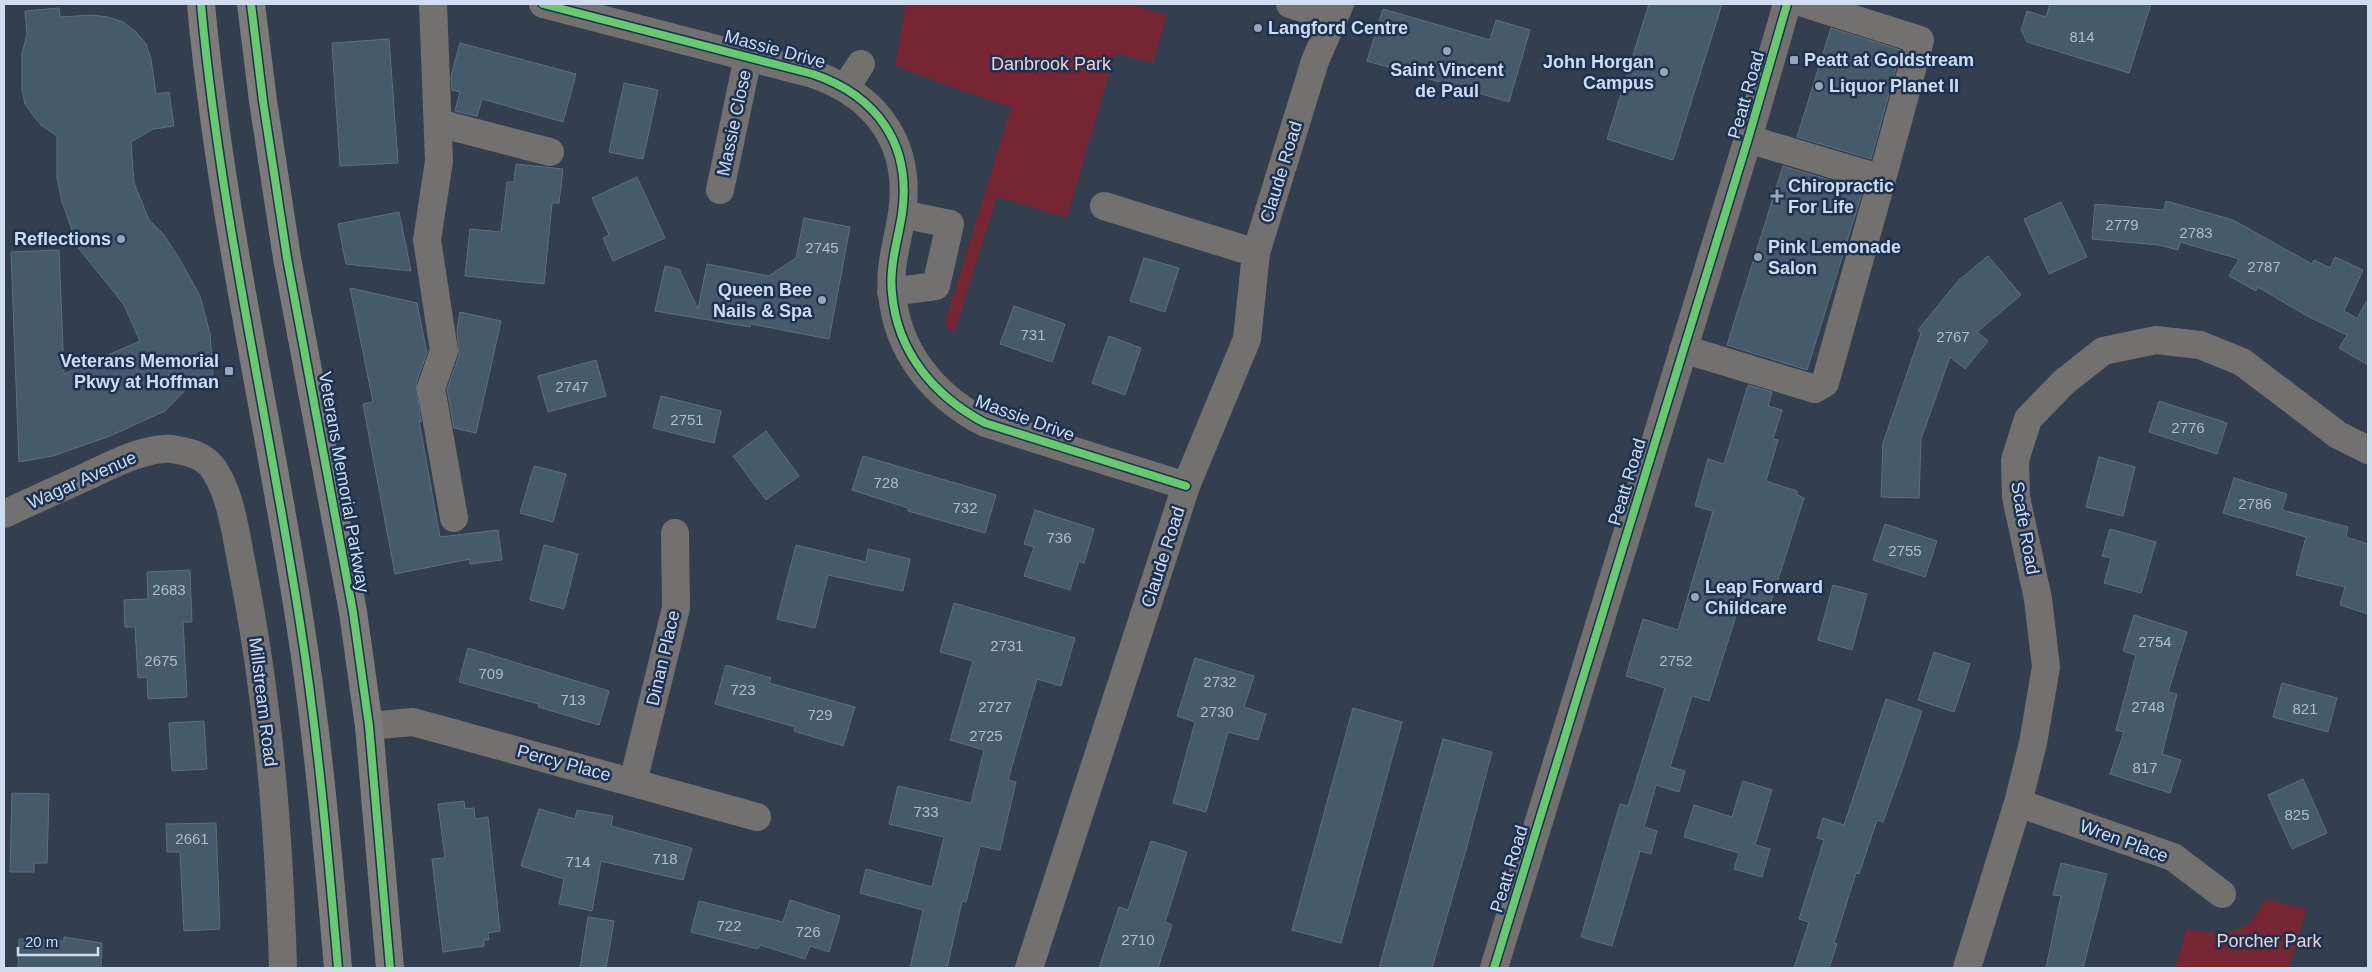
<svg xmlns="http://www.w3.org/2000/svg" width="2372" height="972" font-family="Arial,sans-serif">
<rect width="100%" height="100%" fill="#333e4f"/>
<g fill="#762733">
<path d="M 906,4 L 1129,4 L 1167,15 L 1153,63 L 1115,53 L 1067,218 L 997,197 L 954,334 L 945,323 L 1011,108 L 895,66 Z"/>
<path d="M 2265,899 L 2307,909 L 2289,968 L 2175,968 L 2187,929 C 2208,934 2230,937 2249,923 C 2256,918 2261,906 2265,899 Z"/>
</g>
<g fill="#455a6a" stroke="#616e7b">
<path d="M 1649,4 L 1722,4 L 1673,160 L 1607,139 Z"/>
<path d="M 2050,4 L 2151,4 L 2129,73 L 2027,42 L 2021,30 L 2027,11 L 2046,17 Z"/>
<path d="M 59,8 L 60,17 L 92,15 L 108,17 L 123,22 L 136,32 L 146,44 L 151,59 L 156,94 L 169,92 L 174,126 L 153,129 L 131,142 L 134,183 L 149,220 L 164,235 L 179,258 L 200,296 L 210,334 L 213,375 L 191,384 L 165,411 L 110,436 L 53,456 L 19,462 L 11,252 L 59,250 L 64,374 L 140,341 L 125,307 L 115,293 L 79,249 L 62,202 L 57,177 L 57,136 L 42,126 L 36,119 L 25,104 L 22,90 L 22,53 L 27,35 L 25,11 Z"/>
<path d="M 1383,9 L 1490,40 L 1496,20 L 1530,30 L 1509,102 L 1367,61 Z"/>
<path d="M 1831,28 L 1901,50 L 1871,159 L 1797,137 Z"/>
<path d="M 389,39 L 398,163 L 340,166 L 332,43 Z"/>
<path d="M 460,43 L 576,74 L 563,122 L 482,99 L 477,116 L 455,111 L 460,92 L 452,90 L 451,76 Z"/>
<path d="M 624,83 L 658,90 L 643,159 L 609,152 Z"/>
<path d="M 516,164 L 563,169 L 559,203 L 552,203 L 544,284 L 465,276 L 470,229 L 501,232 L 507,182 L 514,182 Z"/>
<path d="M 1783,166 L 1863,190 L 1807,370 L 1727,345 Z"/>
<path d="M 637,177 L 665,238 L 613,261 L 603,238 L 609,235 L 592,198 Z"/>
<path d="M 2166,201 L 2233,220 L 2312,264 L 2314,260 L 2330,268 L 2335,257 L 2363,270 L 2344,311 L 2357,318 L 2368,299 L 2368,365 L 2339,348 L 2347,335 L 2307,316 L 2258,287 L 2256,291 L 2229,276 L 2239,259 L 2180,242 L 2178,250 L 2159,245 L 2092,239 L 2095,204 L 2164,210 Z"/>
<path d="M 2061,202 L 2087,257 L 2049,274 L 2024,219 Z"/>
<path d="M 399,212 L 411,271 L 346,264 L 338,224 Z"/>
<path d="M 804,218 L 850,227 L 829,339 L 751,324 L 750,327 L 655,311 L 665,266 L 679,269 L 698,309 L 707,264 L 769,276 L 796,258 Z"/>
<path d="M 1988,256 L 2021,295 L 1977,332 L 1988,341 L 1965,369 L 1950,357 L 1921,439 L 1919,498 L 1881,497 L 1883,443 L 1921,333 L 1918,330 L 1959,280 Z"/>
<path d="M 1144,258 L 1179,268 L 1165,312 L 1130,301 Z"/>
<path d="M 350,288 L 417,303 L 427,353 L 416,383 L 421,422 L 419,421 L 440,537 L 498,530 L 502,560 L 470,564 L 470,559 L 395,574 L 363,404 L 373,402 Z"/>
<path d="M 1014,306 L 1065,324 L 1052,362 L 1000,344 Z"/>
<path d="M 460,312 L 501,321 L 476,433 L 454,428 L 447,389 L 459,356 L 457,330 Z"/>
<path d="M 1109,336 L 1141,348 L 1125,395 L 1092,383 Z"/>
<path d="M 596,360 L 606,396 L 548,412 L 538,376 Z"/>
<path d="M 1748,385 L 1772,392 L 1768,406 L 1782,410 L 1773,439 L 1778,440 L 1766,481 L 1797,491 L 1797,495 L 1804,498 L 1768,611 L 1740,603 L 1709,701 L 1692,696 L 1670,767 L 1685,771 L 1679,792 L 1656,785 L 1644,827 L 1657,831 L 1651,854 L 1640,851 L 1612,946 L 1581,937 L 1620,804 L 1628,806 L 1665,688 L 1626,676 L 1643,619 L 1678,630 L 1713,511 L 1695,506 L 1708,459 L 1724,464 Z"/>
<path d="M 661,396 L 721,411 L 714,443 L 653,428 Z"/>
<path d="M 2159,401 L 2227,423 L 2217,454 L 2149,432 Z"/>
<path d="M 766,431 L 799,476 L 766,500 L 733,456 Z"/>
<path d="M 863,456 L 996,495 L 985,533 L 908,511 L 908,508 L 852,490 Z"/>
<path d="M 2099,457 L 2135,467 L 2123,516 L 2086,507 Z"/>
<path d="M 534,466 L 566,474 L 553,522 L 520,513 Z"/>
<path d="M 2234,478 L 2287,494 L 2282,510 L 2348,527 L 2346,537 L 2368,544 L 2368,614 L 2340,605 L 2345,587 L 2296,575 L 2306,537 L 2223,513 Z"/>
<path d="M 1035,510 L 1094,529 L 1084,563 L 1079,561 L 1070,590 L 1024,576 L 1034,547 L 1024,544 Z"/>
<path d="M 1885,524 L 1937,541 L 1925,577 L 1873,560 Z"/>
<path d="M 2110,529 L 2156,542 L 2141,593 L 2104,583 L 2111,558 L 2102,556 Z"/>
<path d="M 544,545 L 578,554 L 564,609 L 530,600 Z"/>
<path d="M 796,545 L 866,562 L 868,549 L 910,559 L 903,591 L 828,575 L 815,628 L 777,619 Z"/>
<path d="M 190,570 L 192,622 L 183,622 L 187,697 L 148,699 L 147,677 L 138,678 L 135,627 L 125,627 L 124,600 L 148,599 L 147,572 Z"/>
<path d="M 1833,585 L 1867,594 L 1852,650 L 1818,640 Z"/>
<path d="M 954,603 L 1075,638 L 1061,686 L 1037,679 L 1008,780 L 1016,782 L 1000,850 L 980,846 L 966,902 L 962,901 L 947,968 L 910,968 L 923,910 L 860,893 L 866,869 L 932,887 L 944,837 L 889,824 L 898,786 L 971,803 L 984,750 L 950,740 L 973,661 L 940,652 Z"/>
<path d="M 2134,615 L 2187,632 L 2168,692 L 2177,694 L 2162,754 L 2181,760 L 2170,793 L 2110,774 L 2124,732 L 2116,730 L 2136,655 L 2123,651 Z"/>
<path d="M 468,648 L 609,691 L 599,725 L 538,707 L 539,704 L 459,682 Z"/>
<path d="M 1934,652 L 1970,664 L 1954,712 L 1918,700 Z"/>
<path d="M 1195,658 L 1254,676 L 1244,707 L 1266,714 L 1258,740 L 1228,732 L 1206,812 L 1173,803 L 1195,722 L 1177,716 Z"/>
<path d="M 726,665 L 771,678 L 769,683 L 855,707 L 843,746 L 794,731 L 795,727 L 715,704 Z"/>
<path d="M 2282,683 L 2337,698 L 2328,732 L 2273,717 Z"/>
<path d="M 1886,699 L 1922,711 L 1904,764 L 1883,822 L 1877,820 L 1859,874 L 1856,873 L 1834,943 L 1837,944 L 1829,968 L 1794,968 L 1809,922 L 1799,919 L 1824,840 L 1817,838 L 1823,818 L 1844,825 Z"/>
<path d="M 1353,708 L 1402,722 L 1341,943 L 1292,930 Z"/>
<path d="M 204,721 L 207,769 L 172,771 L 169,723 Z"/>
<path d="M 1443,739 L 1492,752 L 1467,846 L 1432,968 L 1379,968 Z"/>
<path d="M 2303,779 L 2327,833 L 2292,849 L 2268,795 Z"/>
<path d="M 1743,781 L 1772,790 L 1755,845 L 1770,849 L 1762,877 L 1734,869 L 1739,853 L 1684,837 L 1694,805 L 1732,817 Z"/>
<path d="M 12,793 L 49,794 L 47,863 L 34,863 L 34,872 L 10,872 Z"/>
<path d="M 464,801 L 465,809 L 474,808 L 475,819 L 488,817 L 500,931 L 488,933 L 489,940 L 484,940 L 484,946 L 443,952 L 432,859 L 445,858 L 438,804 Z"/>
<path d="M 539,809 L 575,819 L 577,810 L 613,816 L 611,826 L 692,848 L 683,880 L 601,861 L 592,911 L 559,904 L 564,879 L 521,866 Z"/>
<path d="M 216,823 L 220,929 L 184,931 L 180,852 L 167,852 L 166,824 Z"/>
<path d="M 1151,841 L 1187,852 L 1165,922 L 1172,925 L 1158,968 L 1099,968 L 1119,907 L 1128,910 Z"/>
<path d="M 2061,863 L 2107,874 L 2083,968 L 2046,968 L 2061,896 L 2053,895 Z"/>
<path d="M 790,900 L 840,916 L 829,952 L 810,946 L 805,959 L 760,945 L 758,949 L 691,932 L 699,901 L 783,922 Z"/>
<path d="M 588,917 L 614,921 L 606,968 L 580,968 Z"/>
<path d="M 64,937 L 102,943 L 101,968 L 18,968 L 19,939 L 64,941 Z"/>
</g>
<g fill="none" stroke-linecap="round" stroke-linejoin="round">
<g stroke="#73716f" stroke-width="28">
<path d="M 433,4 L 439,161 L 427,240 L 444,351 L 431,388 L 454,518"/>
<path d="M 543,4 L 813,74 C 877,96 912,144 902,214 C 898,240 889,266 892,293 C 897,352 934,396 985,423 L 1186,486"/>
<path d="M 1290,4 L 1334,19"/>
<path d="M 1806,4 L 1920,40 L 1882,179"/>
<path d="M 846,87 L 861,64"/>
<path d="M 438,123 L 550,152"/>
<path d="M 720,190 L 748,57"/>
<path d="M 1104,206 L 1256,253"/>
<path d="M 891,292 L 936,286 L 950,224 L 902,214"/>
<path d="M 1683,349 L 1815,389 L 1825,383 L 1882,179 L 1748,139"/>
<path d="M 4,514 C 32,501 61,488 90,475 C 113,464 138,451 164,449 C 171,448 183,451 190,453 C 201,456 211,463 216,473 C 232,498 237,542 243,571 C 269,702 279,834 283,968"/>
<path d="M 369,726 L 413,722 L 757,817"/>
<path d="M 633,782 L 676,608 L 675,533"/>
<path d="M 2018,803 L 2173,857 L 2222,894"/>
<path d="M 1029,968 L 1186,486 L 1247,339 L 1256,253 L 1315,61 L 1340,4"/>
<path d="M 1494,968 L 1748,139 L 1787,4"/>
<path d="M 1967,968 L 2018,803 L 2033,743 L 2046,667 L 2038,599 L 2016,497 L 2015,460 L 2028,419 L 2064,382 L 2103,351 L 2156,340 L 2200,345 L 2242,362 L 2338,435 L 2368,450"/>
</g>
<g stroke="#7c7b7a" stroke-width="28">
<path d="M 201,4 C 220,212 268,416 300,623 C 318,737 328,853 338,968"/>
<path d="M 251,4 L 263,101 L 287,258 L 353,612 L 369,726 L 390,968"/>
</g>
<defs>
<g id="cycleway">
<path d="M 201,4 C 220,212 268,416 300,623 C 318,737 328,853 338,968"/>
<path d="M 251,4 L 263,101 L 287,258 L 353,612 L 369,726 L 390,968"/>
<path d="M 543,4 L 813,74 C 877,96 912,144 902,214 C 898,240 889,266 892,293 C 897,352 934,396 985,423 L 1186,486"/>
<path d="M 1494,968 L 1748,139 L 1787,4"/>
</g>
</defs>
<use href="#cycleway" stroke="#1d3250" stroke-width="11"/>
<use href="#cycleway" stroke="#67ca6e" stroke-width="8"/>
</g>
<g fill="#99a5b8" stroke="#1d3250" stroke-width="2">
<circle cx="1258" cy="28" r="5"/>
<circle cx="1447" cy="51" r="5"/>
<rect x="1789" y="55" width="10" height="10" rx="2.5"/>
<circle cx="1664" cy="72" r="5"/>
<circle cx="1819" cy="86" r="5"/>
<path d="M1774.5 188.5h5v5h5v5h-5v5h-5v-5h-5v-5h5z"/>
<circle cx="121" cy="239" r="5"/>
<circle cx="1758" cy="257" r="5"/>
<circle cx="822" cy="300" r="5"/>
<rect x="224" y="366" width="10" height="10" rx="2.5"/>
<circle cx="1695" cy="597" r="5"/>
</g>
<g text-anchor="middle" dominant-baseline="central" stroke-width="5" stroke-linejoin="round" paint-order="stroke">
<g font-size="15" fill="#adbccf">
<text x="2082" y="36">814</text>
<text x="2122" y="224">2779</text>
<text x="2196" y="232">2783</text>
<text x="822" y="247">2745</text>
<text x="2264" y="266">2787</text>
<text x="1033" y="334">731</text>
<text x="1953" y="336">2767</text>
<text x="572" y="386">2747</text>
<text x="687" y="419">2751</text>
<text x="2188" y="427">2776</text>
<text x="886" y="482">728</text>
<text x="2255" y="503">2786</text>
<text x="965" y="507">732</text>
<text x="1059" y="537">736</text>
<text x="1905" y="550">2755</text>
<text x="169" y="589">2683</text>
<text x="2155" y="641">2754</text>
<text x="1007" y="645">2731</text>
<text x="161" y="660">2675</text>
<text x="1676" y="660">2752</text>
<text x="491" y="673">709</text>
<text x="1220" y="681">2732</text>
<text x="743" y="689">723</text>
<text x="573" y="699">713</text>
<text x="995" y="706">2727</text>
<text x="2148" y="706">2748</text>
<text x="2305" y="708">821</text>
<text x="1217" y="711">2730</text>
<text x="820" y="714">729</text>
<text x="986" y="735">2725</text>
<text x="2145" y="767">817</text>
<text x="926" y="811">733</text>
<text x="2297" y="814">825</text>
<text x="192" y="838">2661</text>
<text x="665" y="858">718</text>
<text x="578" y="861">714</text>
<text x="729" y="925">722</text>
<text x="808" y="931">726</text>
<text x="1138" y="939">2710</text>
</g>
<g font-size="18" font-weight="bold" fill="#d0ddf1" stroke="#1d3250" text-anchor="start">
<text x="1268" y="28">Langford Centre</text>
<text x="1804" y="60">Peatt at Goldstream</text>
<text x="1654" y="62" text-anchor="end">John Horgan<tspan x="1654" dy="21">Campus</tspan></text>
<text x="1447" y="70" text-anchor="middle">Saint Vincent<tspan x="1447" dy="21">de Paul</tspan></text>
<text x="1829" y="86">Liquor Planet II</text>
<text x="1788" y="186">Chiropractic<tspan x="1788" dy="21">For Life</tspan></text>
<text x="111" y="239" text-anchor="end">Reflections</text>
<text x="1768" y="247">Pink Lemonade<tspan x="1768" dy="21">Salon</tspan></text>
<text x="812" y="290" text-anchor="end">Queen Bee<tspan x="812" dy="21">Nails &amp; Spa</tspan></text>
<text x="219" y="361" text-anchor="end">Veterans Memorial<tspan x="219" dy="21">Pkwy at Hoffman</tspan></text>
<text x="1705" y="587">Leap Forward<tspan x="1705" dy="21">Childcare</tspan></text>
</g>
<g font-size="18" fill="#d0ddf1" stroke="#1d3250">
<text transform="translate(775 49) rotate(15)">Massie Drive</text>
<text transform="translate(1746 95) rotate(-74)">Peatt Road</text>
<text transform="translate(734 123) rotate(-78)">Massie Close</text>
<text transform="translate(1281 172) rotate(-73)">Claude Road</text>
<text transform="translate(1025 418) rotate(20)">Massie Drive</text>
<text transform="translate(82 480) rotate(-24)">Wagar Avenue</text>
<text transform="translate(344 482) rotate(80)">Veterans Memorial Parkway</text>
<text transform="translate(1627 482) rotate(-73)">Peatt Road</text>
<text transform="translate(2025 528) rotate(80)">Scafe Road</text>
<text transform="translate(1163 557) rotate(-72)">Claude Road</text>
<text transform="translate(663 658) rotate(-77)">Dinan Place</text>
<text transform="translate(263 702) rotate(83)">Millstream Road</text>
<text transform="translate(564 763) rotate(15)">Percy Place</text>
<text transform="translate(2124 841) rotate(20)">Wren Place</text>
<text transform="translate(1509 869) rotate(-73)">Peatt Road</text>
</g>
<g font-size="18" fill="#edd0d0" stroke="#1d3250">
<text x="1051" y="64">Danbrook Park</text>
<text x="2269" y="941">Porcher Park</text>
</g>
</g>
<rect width="2372" height="972" fill="none" stroke="#d0ddf1" stroke-width="10"/>
<path d="M18 947v8h80v-8" fill="none" stroke="#d0ddf1" stroke-width="2.5"/>
<text x="25" y="947" font-size="15" fill="#d0ddf1" stroke="#1d3250" stroke-width="4" paint-order="stroke">20 m</text>
</svg>
